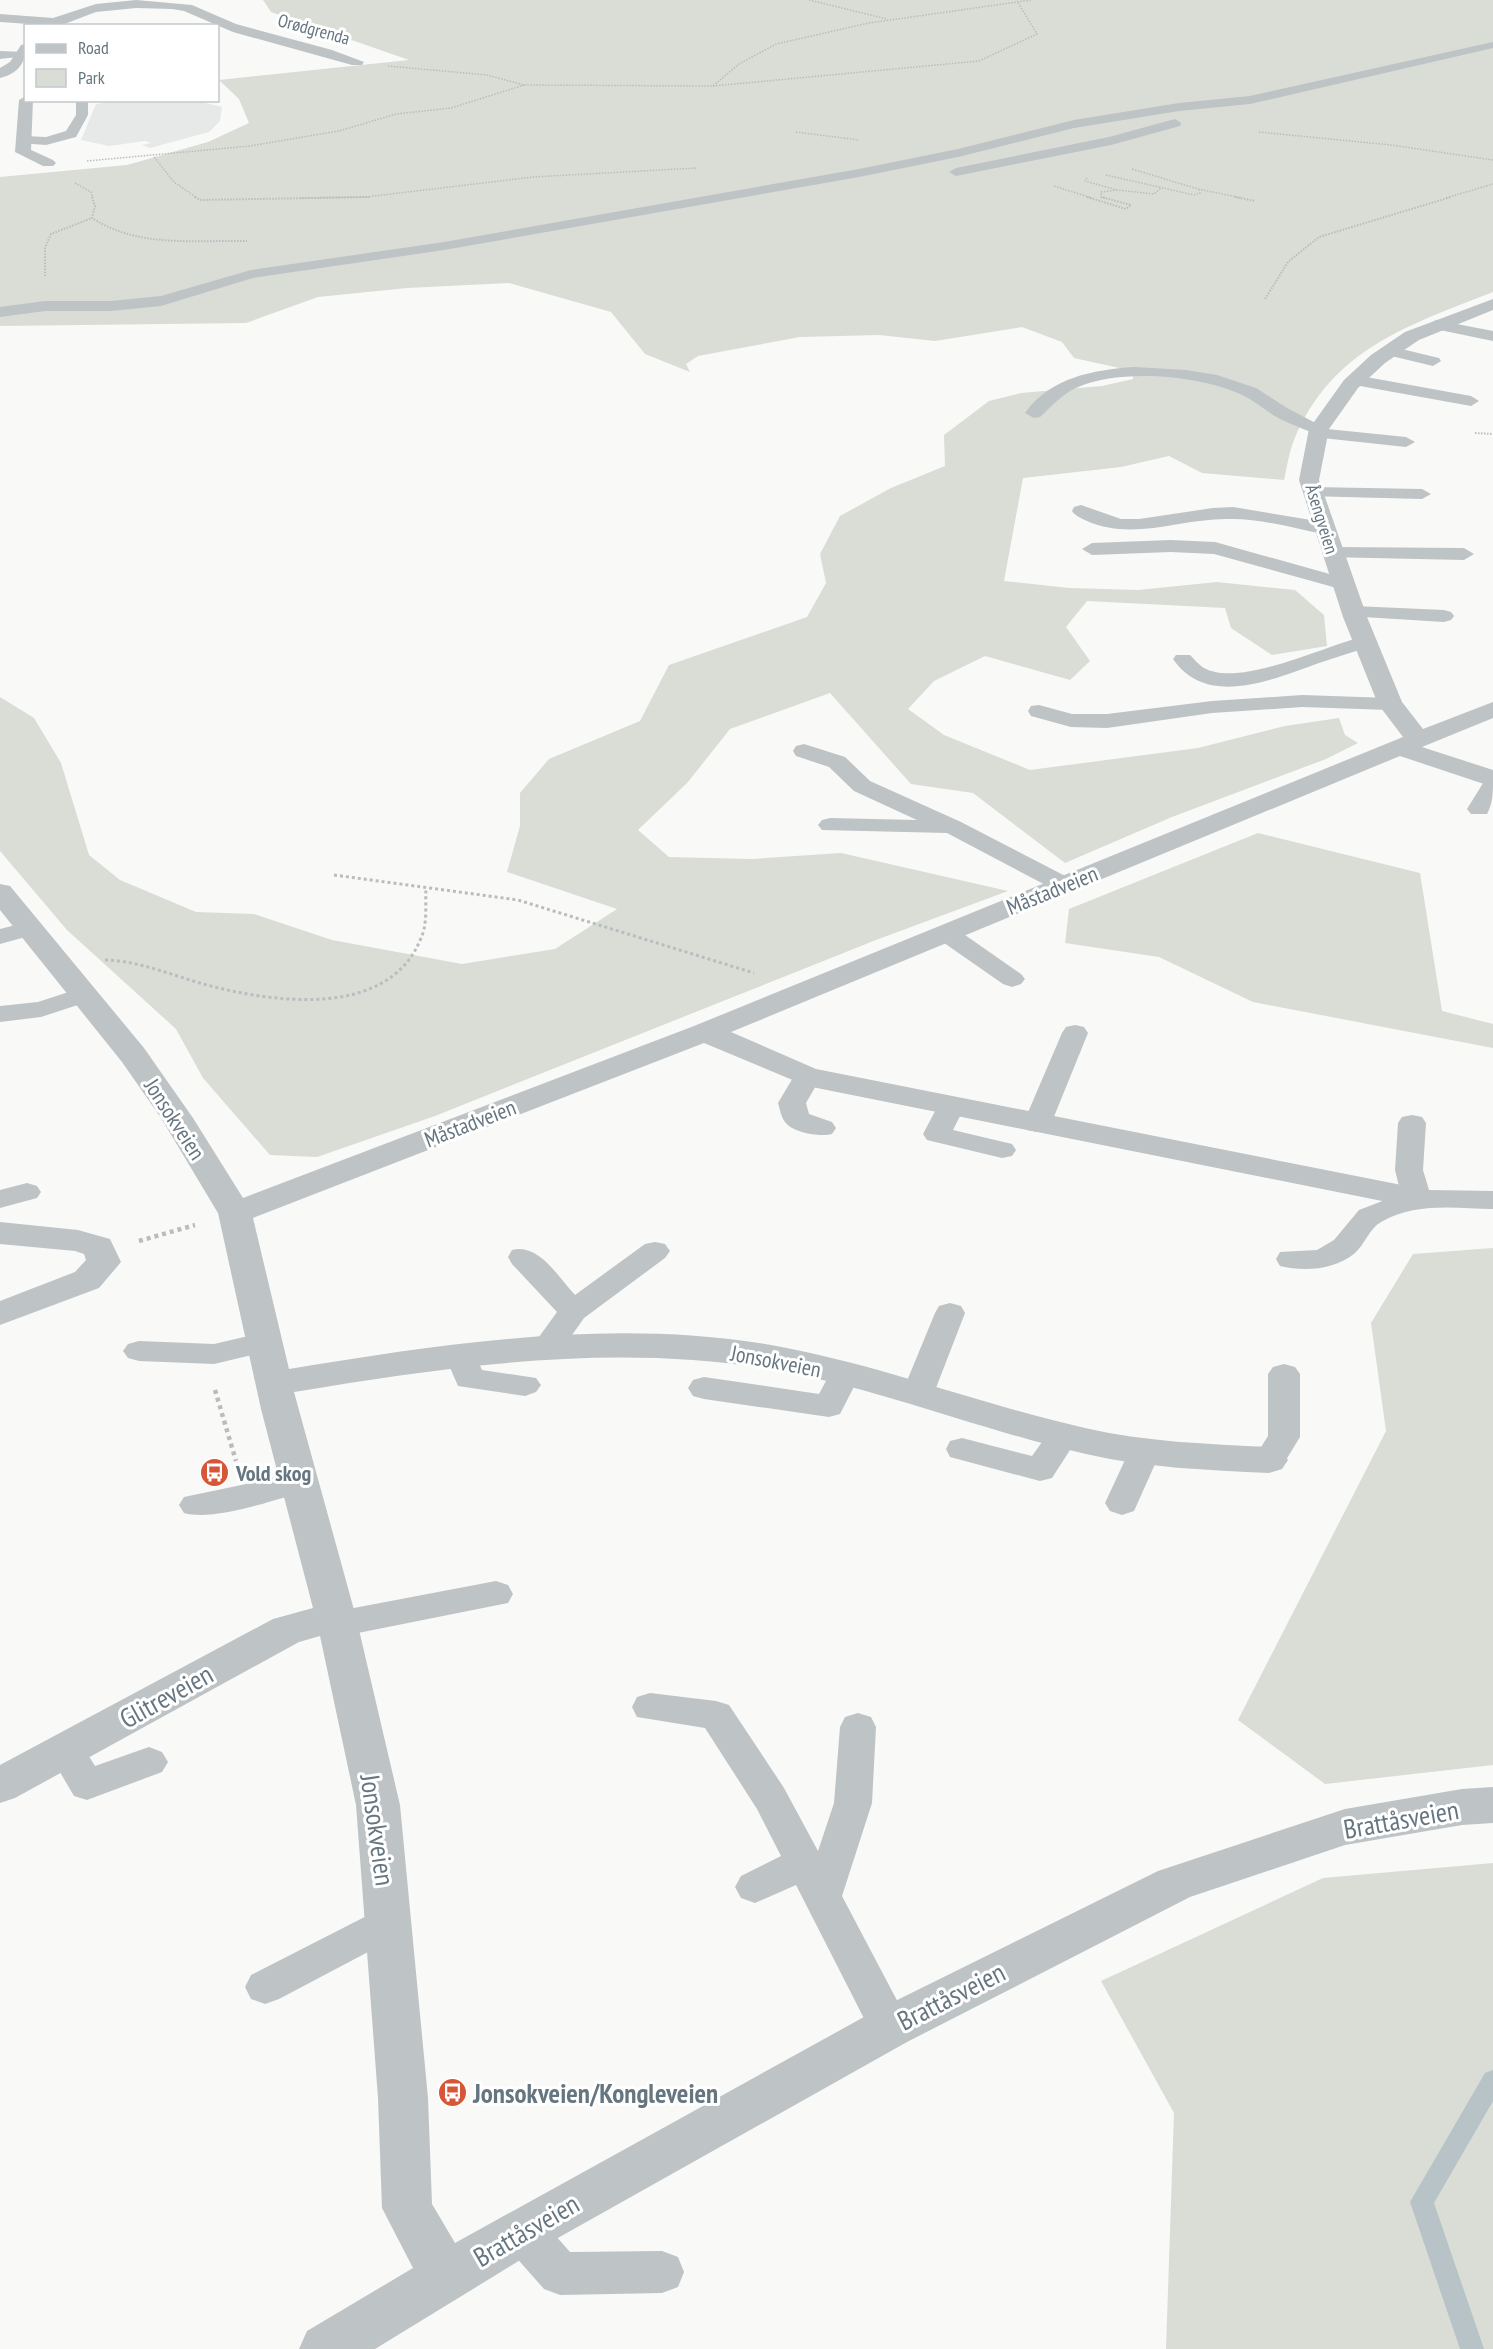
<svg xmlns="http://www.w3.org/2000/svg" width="1493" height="2349" font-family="'PT Sans Narrow',sans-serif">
<rect width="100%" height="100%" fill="#f9f9f7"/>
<path fill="#e7e8e8" d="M 122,100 L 198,101 L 222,107 L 220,121 L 209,132 L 150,148 L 142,145 L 151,143 L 145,141 L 109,146 L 81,140 L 96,104 Z"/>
<g fill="#d9ddd6">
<path d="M 263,0 L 1493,0 L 1493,292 C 1410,325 1332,348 1294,440 C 1289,452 1287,467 1284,480 L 1202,473 L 1169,456 L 1121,467 L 1023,478 L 1004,581 L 1069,588 L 1138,590 L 1217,582 L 1295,590 L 1324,615 L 1327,646 L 1272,655 L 1231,628 L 1225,608 L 1087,601 L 1066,627 L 1090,661 L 1070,680 L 985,656 L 934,681 L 908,709 L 944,735 L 1030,770 L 1198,748 L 1285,726 L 1339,718 L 1345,735 L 1358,743 L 1326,759 L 1172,817 L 1065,863 L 973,793 L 911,784 L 830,693 L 730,729 L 688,782 L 638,830 L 669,857 L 752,859 L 841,853 L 1008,891 L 876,940 L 435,1116 L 317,1157 L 270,1155 L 203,1078 L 176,1029 L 67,930 L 0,851 L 0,697 L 34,718 L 61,763 L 89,855 L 120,880 L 196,912 L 254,914 L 332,940 L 462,964 L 555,949 L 617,909 L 507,872 L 520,826 L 520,793 L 549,759 L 640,721 L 669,665 L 807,617 L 826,583 L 820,554 L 840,516 L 891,488 L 945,466 L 944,435 L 989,401 L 1021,393 L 1102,386 L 1133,379 L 1133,371 L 1074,358 L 1062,342 L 1022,327 L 935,341 L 879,335 L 800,337 L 698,356 L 686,364 L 690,372 L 645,354 L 611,312 L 509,283 L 407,288 L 318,297 L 246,323 L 0,326 L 0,177 L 127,165 L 208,142 L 249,123 L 239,99 L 219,80 L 409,60 L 271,12 Z"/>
<path d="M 1258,833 L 1420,873 L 1442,1011 L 1493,1024 L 1493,1048 L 1253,1002 L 1159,957 L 1065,943 L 1069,909 Z"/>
<path d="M 1493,1248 L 1493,1765 L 1325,1784 L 1238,1720 L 1386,1431 L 1371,1323 L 1413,1254 Z"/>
<path d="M 1493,1863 L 1493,2349 L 1166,2349 L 1174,2113 L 1101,1981 L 1323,1878 Z"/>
</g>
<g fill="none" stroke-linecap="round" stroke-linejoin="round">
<path fill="#b7c3c7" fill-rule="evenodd" d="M 1493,2070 L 1493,2101 L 1434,2203 L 1484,2349 L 1460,2349 L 1410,2202 L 1485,2073 Z"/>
<g stroke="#b9bdbf" stroke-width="1.5" stroke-dasharray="1.5 1.5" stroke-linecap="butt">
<path d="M 809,0 L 887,19"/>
<path d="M 388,66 L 487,75 L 524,85 L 713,86 L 739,64 L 776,44 L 869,23 L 1031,0"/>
<path d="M 713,86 L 979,61 L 1037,34 L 1017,1"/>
<path d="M 796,132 L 859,140"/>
<path d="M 1259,132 L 1391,145 L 1493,160"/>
<path d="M 154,157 L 174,182 L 197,198"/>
<path d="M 87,161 L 250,146 L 339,131 L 396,114 L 451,108 L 524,85"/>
<path d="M 1132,169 L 1198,189 L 1242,198"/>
<path d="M 1106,175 L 1194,195 L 1200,193 L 1199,190"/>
<path d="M 1087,178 L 1085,181 L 1117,190 L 1154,194 L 1161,188"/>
<path d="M 75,183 L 91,192 L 93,198"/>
<path d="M 1054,186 L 1092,198"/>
<path d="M 300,198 L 366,197 L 533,177 L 697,168"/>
<path d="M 1105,198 L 1101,197 L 1101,192 L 1117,190"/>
<path d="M 1446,198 L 1493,184"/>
</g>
<g stroke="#b9bdbf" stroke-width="2" stroke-dasharray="1.5 1.5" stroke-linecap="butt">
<path d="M 92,197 L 95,206 L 92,218 C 138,248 194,240 247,241"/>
<path d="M 195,197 L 200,200 L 369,197"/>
<path d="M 1087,197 L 1126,209 L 1131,205 L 1101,197"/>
<path d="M 1235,197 L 1255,201"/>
<path d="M 45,276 L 45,248 L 51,234 L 92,218"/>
<path d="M 1265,299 L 1288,262 L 1319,237 L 1451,197"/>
<path d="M 1475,433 L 1493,434"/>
</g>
<g stroke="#b9bdbf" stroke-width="3" stroke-dasharray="3 3" stroke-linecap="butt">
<path d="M 334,875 L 518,900 L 754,973"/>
<path d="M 105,960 C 141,961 173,976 207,985 C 275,1003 389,1019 421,938 C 428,923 425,904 426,888"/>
</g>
<g stroke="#b9bdbf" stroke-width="4.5" stroke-dasharray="4 4" stroke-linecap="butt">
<path d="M 139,1241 L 195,1225"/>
<path d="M 215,1390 L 236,1461"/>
</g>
<g fill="#bec3c6" fill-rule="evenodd">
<path d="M 1493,42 L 1493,48 L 1250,104 L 1179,111 L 1074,128 L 958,157 L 859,177 L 444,250 L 253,278 L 161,306 L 111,311 L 45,311 L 0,317 L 0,307 L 45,301 L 111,301 L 161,296 L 251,270 L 444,242 L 859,169 L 958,149 L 1074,120 L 1179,103 L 1250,96 Z"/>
<path d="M 0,51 L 25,52 L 26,56 L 0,59 Z"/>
<path d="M 76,100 L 88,100 L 88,115 L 76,137 L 46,145 L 19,143 L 18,140 L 24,136 L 46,137 L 66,131 L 76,115 Z"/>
<path d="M 1175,119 L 1181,123 L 1180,126 L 1111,145 L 956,176 L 949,172 L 956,168 L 1109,137 Z"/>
<path d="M 1436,320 L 1493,331 L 1493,341 L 1430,328 L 1428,325 Z"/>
<path d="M 1389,346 L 1439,358 L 1441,361 L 1433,366 L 1383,354 L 1381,351 Z"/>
<path d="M 1134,367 L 1186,370 L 1217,375 L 1256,388 L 1287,408 L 1327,429 L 1406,437 L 1415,442 L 1406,447 L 1313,437 L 1311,432 C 1298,427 1285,422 1273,415 C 1263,408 1253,400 1242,395 C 1199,375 1120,368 1076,388 C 1062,394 1051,407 1040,417 L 1034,418 L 1025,413 C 1051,377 1093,370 1134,367 Z"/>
<path d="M 1355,375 L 1471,396 L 1479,401 L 1471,406 L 1349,384 L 1347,380 L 1349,376 Z"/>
<path d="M 1312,487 L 1422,489 L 1431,494 L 1422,499 L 1306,496 L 1303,492 Z"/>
<path d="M 1081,505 L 1121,519 L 1139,519 L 1213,508 L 1233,507 L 1323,522 L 1332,528 L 1323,534 C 1293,528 1263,519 1232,519 C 1182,517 1135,542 1087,521 C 1081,518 1075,516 1072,511 L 1074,507 Z"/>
<path d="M 1171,540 L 1215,542 L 1351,580 L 1354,584 L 1344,590 L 1214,554 L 1171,552 L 1092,555 L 1082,549 L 1092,543 Z"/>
<path d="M 1333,547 L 1464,548 L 1474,554 L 1464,560 L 1326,557 L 1323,553 L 1326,549 Z"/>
<path d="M 1354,606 L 1444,610 L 1451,612 L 1454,616 L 1451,620 L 1444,622 L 1347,616 L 1344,612 L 1347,608 Z"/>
<path d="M 1365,636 L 1372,638 L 1375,642 L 1372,646 C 1354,652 1336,657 1319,663 C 1274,679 1207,709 1173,659 L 1176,655 L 1190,655 C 1194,659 1199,665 1204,668 C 1240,688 1324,646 1365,636 Z"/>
<path d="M 1302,695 L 1390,698 L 1398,699 L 1401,704 L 1398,709 L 1390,710 L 1302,707 L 1212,713 L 1107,728 L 1071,727 L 1031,716 L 1028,711 L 1031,706 L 1039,705 L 1072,714 L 1107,714 L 1212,701 Z"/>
<path d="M 804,744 L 845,757 L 870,781 L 961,822 L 1073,880 L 1076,885 L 1073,890 L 1064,892 L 1055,890 L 947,833 L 822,830 L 818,825 L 822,820 L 830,818 L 917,820 L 854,791 L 829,767 L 796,756 L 793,751 L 796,746 Z"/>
<path d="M 1493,778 C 1493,792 1493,803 1487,814 L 1471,814 L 1467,809 L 1485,780 Z"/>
<path d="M 31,921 L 40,923 L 43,928 L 40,933 L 0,944 L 0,929 Z"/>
<path d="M 946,926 L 955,928 L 1021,974 L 1025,979 L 1021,984 L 1012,987 L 1003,984 L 937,938 L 934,933 L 937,928 Z"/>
<path d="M 84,987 L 93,990 L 97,995 L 93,1000 L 41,1017 L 0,1022 L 0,1006 L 38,1002 Z"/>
<path d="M 1075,1025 L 1084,1027 L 1088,1033 L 1051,1124 L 1047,1130 L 1037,1132 L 1027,1130 L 1023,1124 L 1062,1033 L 1066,1027 Z"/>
<path d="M 807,1069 L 817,1071 L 821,1077 L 806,1103 L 809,1114 L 832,1122 L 836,1128 L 832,1134 C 820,1137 793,1133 785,1122 C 781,1117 780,1109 778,1103 L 797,1071 Z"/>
<path d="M 951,1098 L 961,1100 L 965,1106 L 953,1130 L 1012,1144 L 1016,1150 L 1012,1156 L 1002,1158 L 927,1140 L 923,1134 L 941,1100 Z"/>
<path d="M 1412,1115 L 1422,1117 L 1426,1123 L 1423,1170 L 1429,1190 L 1493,1191 L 1493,1209 C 1455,1208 1415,1202 1381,1222 C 1370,1228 1364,1245 1355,1253 C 1335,1270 1304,1272 1280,1266 L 1276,1259 L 1280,1252 L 1317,1250 L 1334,1240 L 1359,1210 L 1401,1194 L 1395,1170 L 1398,1123 L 1402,1117 Z"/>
<path d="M 27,1183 L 37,1186 L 41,1192 L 37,1198 L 0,1208 L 0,1190 Z"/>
<path d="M 655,1242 L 665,1244 L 670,1251 L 665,1258 L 584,1318 L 558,1355 L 547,1358 L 536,1355 L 531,1348 L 557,1312 L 512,1264 L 508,1257 L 512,1250 C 539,1243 558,1277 575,1295 L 645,1244 Z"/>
<path d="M 950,1303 L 961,1306 L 965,1313 L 934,1393 L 929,1401 L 918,1404 L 907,1401 L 902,1393 L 935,1313 L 939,1306 Z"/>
<path d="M 266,1332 L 277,1335 L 282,1342 L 277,1349 L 214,1364 L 139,1361 L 128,1358 L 123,1351 L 128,1344 L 139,1341 L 214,1344 Z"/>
<path d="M 461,1346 L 472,1349 L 482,1370 L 536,1378 L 541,1385 L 536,1392 L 525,1396 L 458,1386 L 445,1356 L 450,1349 Z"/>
<path d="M 1284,1364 L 1295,1367 L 1300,1374 L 1300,1437 L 1281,1468 L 1269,1471 L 1257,1468 L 1253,1460 L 1268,1436 L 1268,1374 L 1273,1367 Z"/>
<path d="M 844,1365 L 855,1368 L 860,1375 L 840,1414 L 829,1417 L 704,1399 L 693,1396 L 688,1388 L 693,1380 L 704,1377 L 819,1394 L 833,1368 Z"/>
<path d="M 1063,1425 L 1074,1428 L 1079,1436 L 1052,1478 L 1040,1481 L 950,1457 L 946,1449 L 950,1441 L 962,1438 L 1032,1456 L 1052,1428 Z"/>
<path d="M 1144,1442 L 1156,1445 L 1160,1453 L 1134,1511 L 1122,1515 L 1110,1511 L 1105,1503 L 1132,1445 Z"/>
<path d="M 300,1469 L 312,1473 L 317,1481 L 312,1489 C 280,1498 215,1522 184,1513 L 179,1505 L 184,1497 L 251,1483 Z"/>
<path d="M 496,1581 L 508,1585 L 513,1594 L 508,1603 L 338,1637 L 326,1633 L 320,1624 L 326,1615 L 338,1611 Z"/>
<path d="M 650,1693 L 716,1701 L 729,1705 L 784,1788 L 818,1851 L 834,1803 L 840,1727 L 845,1717 L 858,1713 L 871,1717 L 876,1727 L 872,1803 L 842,1896 L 911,2027 L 905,2040 L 890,2045 L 875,2040 L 796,1885 L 755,1903 L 741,1898 L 735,1887 L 741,1876 L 781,1856 L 757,1809 L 705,1728 L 637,1717 L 632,1707 L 637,1697 Z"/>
<path d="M 66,1735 L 79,1740 L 95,1766 L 149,1747 L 162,1752 L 168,1762 L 162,1772 L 87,1800 L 74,1796 L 47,1750 L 53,1740 Z"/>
<path d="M 390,1904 L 404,1909 L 410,1921 L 404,1933 L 279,1999 L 265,2004 L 251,1999 L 245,1987 L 251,1975 Z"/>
<path d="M 522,2210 L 538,2216 L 570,2252 L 662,2251 L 678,2257 L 684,2272 L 678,2287 L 662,2293 L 560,2295 L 544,2289 L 506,2246 L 500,2231 L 506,2216 Z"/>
</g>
<g fill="#bec3c6" fill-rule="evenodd">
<path d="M 136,0 L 192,5 L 236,24 L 332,50 L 364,62 L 362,65 L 352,65 L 233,32 L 184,11 L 172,9 L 136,8 L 96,12 L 59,26 L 0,22 L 0,14 L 53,18 L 96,4 Z"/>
<path d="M 26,44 C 26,63 19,73 0,78 L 0,68 L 10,62 L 21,45 Z"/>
<path d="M 26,96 L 26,100 L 33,100 L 31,150 L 53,160 L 56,163 L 53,166 L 43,166 L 15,152 L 19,100 Z"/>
<path d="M 1493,299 L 1493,310 L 1419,340 L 1385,363 L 1358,388 L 1329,429 L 1319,480 L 1367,617 L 1402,702 L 1423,729 L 1493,702 L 1493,718 L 1422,747 L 1493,770 L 1493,787 L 1400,756 L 731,1032 L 816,1069 L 1417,1188 L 1429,1191 L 1434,1198 L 1429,1205 L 1417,1208 L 807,1086 L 704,1043 L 253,1218 L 289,1369 C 447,1343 611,1318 771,1345 C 878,1364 979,1404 1085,1428 C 1145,1442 1208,1444 1269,1447 L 1282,1451 L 1288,1460 L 1282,1469 L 1269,1473 C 1208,1470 1146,1468 1086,1454 C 979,1430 877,1387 769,1369 C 611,1343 451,1366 294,1392 L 356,1617 L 400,1805 L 428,2098 L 432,2204 L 455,2243 L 873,2012 L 1158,1871 L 1345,1809 L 1462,1789 L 1493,1787 L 1493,1823 L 1462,1825 L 1345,1845 L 1190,1897 L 907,2042 L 540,2248 L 375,2349 L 299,2349 L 307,2331 L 413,2268 L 382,2208 L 378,2098 L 356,1805 L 320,1636 L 299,1642 L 15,1798 L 0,1803 L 0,1765 L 273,1619 L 313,1608 L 261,1409 L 218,1213 L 161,1118 L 122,1062 L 0,910 L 0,884 L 10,886 L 144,1048 L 193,1118 L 243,1198 L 694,1026 L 1403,737 L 1378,704 L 1343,617 L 1299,480 L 1309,429 L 1344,380 L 1371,355 L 1405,332 Z"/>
<path d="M 0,1222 L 78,1230 L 110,1239 L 121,1262 L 99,1288 L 0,1325 L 0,1301 L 75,1272 L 86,1260 L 84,1254 L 75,1251 L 0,1244 Z"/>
</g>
</g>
<defs>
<symbol id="bus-disc" viewBox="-11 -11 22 22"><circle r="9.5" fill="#d75638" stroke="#fff"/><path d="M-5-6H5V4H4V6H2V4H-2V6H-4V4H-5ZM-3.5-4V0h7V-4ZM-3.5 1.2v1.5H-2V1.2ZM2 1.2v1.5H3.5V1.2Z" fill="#fff"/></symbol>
</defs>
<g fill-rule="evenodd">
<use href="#bus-disc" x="198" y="1456" width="33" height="33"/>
<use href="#bus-disc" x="436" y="2076" width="33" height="33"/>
</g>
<g text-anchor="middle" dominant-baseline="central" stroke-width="6" stroke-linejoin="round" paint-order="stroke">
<g font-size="18" fill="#667680" stroke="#fff">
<text transform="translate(314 29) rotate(15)">Orødgrenda</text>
<text transform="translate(1322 519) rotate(73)">Åsengveien</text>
</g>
<g font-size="22" fill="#667680" stroke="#fff">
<text transform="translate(1052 890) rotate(-22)">Måstadveien</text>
<text transform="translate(175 1119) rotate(57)">Jonsokveien</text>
<text transform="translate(470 1123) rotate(-21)">Måstadveien</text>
<text transform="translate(776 1361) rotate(11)">Jonsokveien</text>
</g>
<g font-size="22" font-weight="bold" fill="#667680" stroke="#fff" text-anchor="start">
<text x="236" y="1473">Vold skog</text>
</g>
<g font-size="27" fill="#667680" stroke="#fff">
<text transform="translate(166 1696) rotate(-29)">Glitreveien</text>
<text transform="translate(1401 1819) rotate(-10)">Brattåsveien</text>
<text transform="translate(378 1830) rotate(82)">Jonsokveien</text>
<text transform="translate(951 1996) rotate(-27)">Brattåsveien</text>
<text transform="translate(526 2230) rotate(-30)">Brattåsveien</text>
</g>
<g font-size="27" font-weight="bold" fill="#667680" stroke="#fff" text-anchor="start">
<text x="473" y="2093">Jonsokveien/Kongleveien</text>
</g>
</g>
<rect x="24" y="24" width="195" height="78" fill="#ffffff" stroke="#c2c8cc" stroke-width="1.5"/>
<rect x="36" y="44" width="30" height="9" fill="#bec3c6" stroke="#c2c8cc" stroke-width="1.5"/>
<text x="78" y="54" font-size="18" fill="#667680">Road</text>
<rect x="36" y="69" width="30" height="18" fill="#d9ddd6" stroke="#c2c8cc" stroke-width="1.5"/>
<text x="78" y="84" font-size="18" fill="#667680">Park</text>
</svg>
